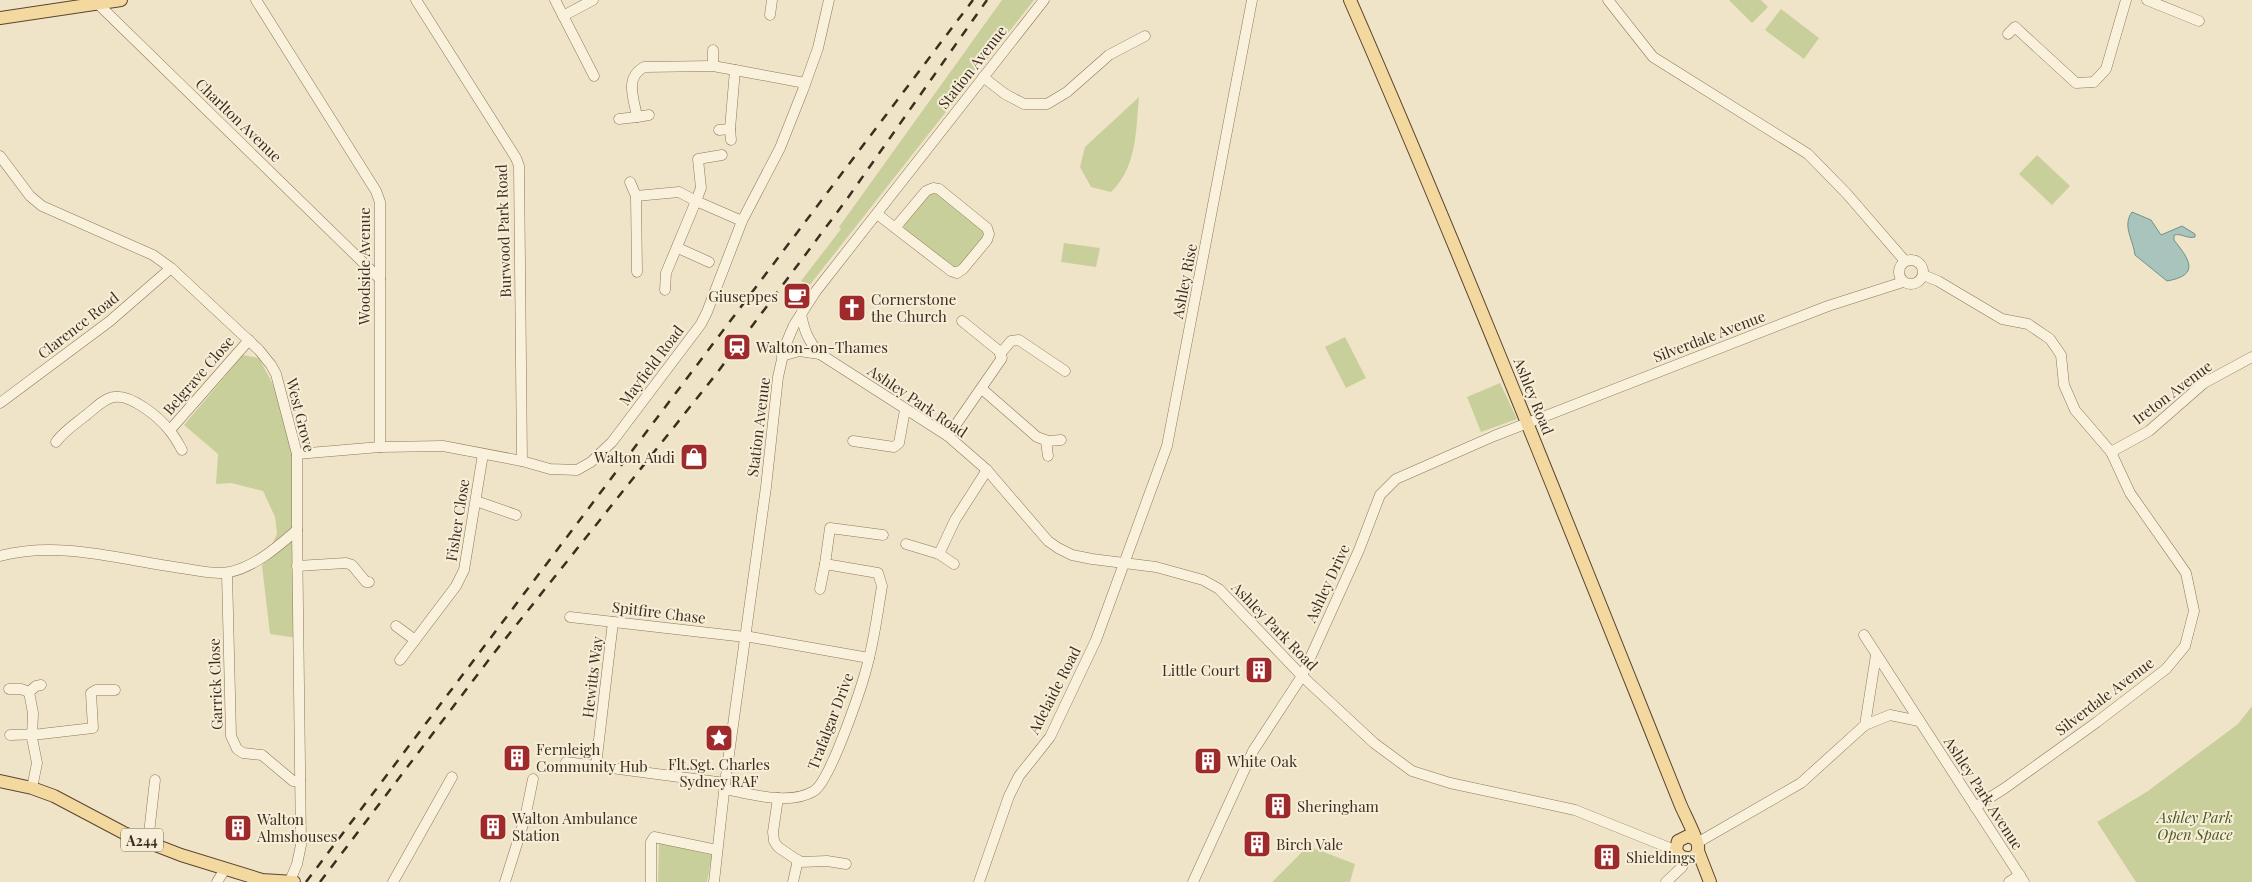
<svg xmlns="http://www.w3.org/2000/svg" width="2252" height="882" font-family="'Playfair Display',serif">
<rect width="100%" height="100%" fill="#f0e4c8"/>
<g fill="#c9cf9b">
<path d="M 1002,0 L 1034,0 L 809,286 L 801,281 L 841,229 L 839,227 Z"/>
<path d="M 1729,0 L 1761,0 L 1768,7 L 1752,23 Z"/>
<path d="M 1781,9 L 1819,38 L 1804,59 L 1765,30 Z"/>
<path d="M 1139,97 C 1136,129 1137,168 1111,192 L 1091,187 L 1080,167 L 1085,147 Z"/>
<path d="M 2037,155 L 2070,186 L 2052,205 L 2019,174 Z"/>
<path d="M 935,191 L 985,230 L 986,236 L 956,270 L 904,230 L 904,224 L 927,193 Z"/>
<path d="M 1064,243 L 1100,248 L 1096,267 L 1061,262 Z"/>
<path d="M 1345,337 L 1366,378 L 1346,388 L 1325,347 Z"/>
<path d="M 243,355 L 259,358 L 277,392 L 292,451 L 297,638 L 270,634 L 262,566 L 277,534 L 275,517 L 263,491 L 231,483 L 216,484 L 218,454 L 184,425 Z"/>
<path d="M 1500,383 L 1517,419 L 1481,432 L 1467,397 Z"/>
<path d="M 2252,706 L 2252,882 L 2136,882 L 2097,822 L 2148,791 L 2238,724 Z"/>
<path d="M 659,843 L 712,855 L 707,882 L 658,882 Z"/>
<path d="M 1308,846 L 1355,864 L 1350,882 L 1272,882 Z"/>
</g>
<path fill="#a9c4bc" stroke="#6f938a" d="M 2132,212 L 2151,220 L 2161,235 L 2182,226 L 2195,234 L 2195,237 C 2187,239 2181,233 2174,235 L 2174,240 C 2189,259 2201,275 2167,281 L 2135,255 C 2133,239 2122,226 2132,212 Z"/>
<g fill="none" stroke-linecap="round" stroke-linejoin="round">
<defs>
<g id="minor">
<path d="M 256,0 L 376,191 L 380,202 L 380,447"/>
<path d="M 416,0 L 516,158 L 519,166 L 522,461"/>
<path d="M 555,0 L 594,76"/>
<path d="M 1608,0 L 1653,57 L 1808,154 L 1847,194 L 1905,261"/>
<path d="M 2147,0 L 2199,21"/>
<path d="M 97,3 L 380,279"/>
<path d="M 770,15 L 772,0"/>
<path d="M 563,16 L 593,0"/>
<path d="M 2008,34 L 2015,27 L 2076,83 L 2094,82 L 2106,69 L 2126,0"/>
<path d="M 713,66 L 713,50"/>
<path d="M 983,77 L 1005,94 L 1024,104 L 1047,104 L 1067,92 L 1109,55 L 1145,36"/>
<path d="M 649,115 L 637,117 C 634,98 624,78 644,67 L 713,66 L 735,70"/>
<path d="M 619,119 L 637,117"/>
<path d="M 730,129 L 735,70 L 805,83"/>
<path d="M 719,130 L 730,129 L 731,140"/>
<path d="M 722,155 L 698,159 L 701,188 L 696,201 L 742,221"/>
<path d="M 0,156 L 30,196 L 42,206 L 153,255 L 171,268 L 259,350 L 271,365 L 276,374 L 297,454 L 297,530 L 301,845 L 297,864 L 290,881"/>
<path d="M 630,182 L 636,196 L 637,272"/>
<path d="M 636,196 L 679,192 L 696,201 L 666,273 L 665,290"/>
<path d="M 877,214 L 951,271 L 957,273 L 963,269 L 987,240 L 989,234 L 987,228 L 939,189 L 933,188 L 926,191 L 895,228"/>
<path d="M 678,248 L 709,262"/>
<circle cx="1911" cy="272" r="12"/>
<path d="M 1923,275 L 1938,281 L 2002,319 L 2028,324 L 2050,339 L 2061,355 L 2064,385 L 2075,410 L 2111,452 L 2130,493 L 2186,573 L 2194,611 L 2185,646 L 2166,669 L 2097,722 L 2005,788 L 1975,807"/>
<path d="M 801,314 C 804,330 808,341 820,354 L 948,436 L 987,470 L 1048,541 L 1058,548 L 1072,555 L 1092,559 L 1156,567 L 1203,580 L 1219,589 L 1302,676 L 1374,743 L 1412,771 L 1450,783 L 1575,810 L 1677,851"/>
<path d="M 1000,354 L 1011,341 L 1019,340 L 1065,371"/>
<path d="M 782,356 L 799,351 L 820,354"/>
<path d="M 982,389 L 1037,437 L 1048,441 L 1061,440"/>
<path d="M 0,403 L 110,321 L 171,268"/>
<path d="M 170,430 L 249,340"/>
<path d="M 948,436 L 1002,358 L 999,351 L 962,321"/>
<path d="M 853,441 L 894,447 L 899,443 L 905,410"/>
<path d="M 1046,441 L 1048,456"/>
<path d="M 56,442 C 64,431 75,424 85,416 C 93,410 104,398 114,397 C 131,394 159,417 169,430 C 174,435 178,443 182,450"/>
<path d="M 2111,452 L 2149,431 L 2204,383 L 2252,357"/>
<path d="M 297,454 L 380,447 L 443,446 L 522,461 L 550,469 L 577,470 L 591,462 L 612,442 L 701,324 L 707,312 L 742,221 L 780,148 L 803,90 L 818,48 L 829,0"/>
<path d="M 476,501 L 516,515"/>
<path d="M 906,544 L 939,554 L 954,564"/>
<path d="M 939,554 L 955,520 L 987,470"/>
<path d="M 0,556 C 60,540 122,560 181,568 C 196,570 215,575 230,572 C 256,566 277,547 297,530"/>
<path d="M 297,566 L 346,563 L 352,565 L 366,582 L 369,582"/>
<path d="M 227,573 L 231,736 L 237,749 L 243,753 L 262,755 L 293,781 L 300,781"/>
<path d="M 820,589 L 825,564"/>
<path d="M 570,617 L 745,637"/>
<path d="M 396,626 L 415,640"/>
<path d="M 1864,635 L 2024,882"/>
<path d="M 745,636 L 869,658"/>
<path d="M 400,660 L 456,586 L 464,570 L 483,454"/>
<path d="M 9,689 L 21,689 L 29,692"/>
<path d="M 1865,725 L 1890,715 L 1919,721"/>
<path d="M 10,735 L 41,734 L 93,728 L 91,693 L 96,690 L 115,690"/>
<path d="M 566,762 L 725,783"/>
<path d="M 596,765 L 613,622"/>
<path d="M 32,788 L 37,763 L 32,738 L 33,713 L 29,692 L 36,686 L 41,685"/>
<path d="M 725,789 C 751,794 789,806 814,791 C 831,780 864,681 869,658 C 875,634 878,610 882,586 L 878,573 L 825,564 L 830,528 L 883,535"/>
<path d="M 778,798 L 773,832 L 774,841 L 778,847 L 800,862 L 827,861 L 846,864"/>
<path d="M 148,842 L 155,780"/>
<path d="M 1697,843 L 1801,783 L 1865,725 L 1876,655"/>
<path d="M 217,882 L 225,869"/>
<path d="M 393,882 L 452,777"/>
<path d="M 505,882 L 525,818 L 533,779"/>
<path d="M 651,882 L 651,842 L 654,837 L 717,850"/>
<path d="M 714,882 L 725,783 L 766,487 L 778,377 L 785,346 L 794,325 L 816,291 L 1044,0"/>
<path d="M 793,882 L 798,860"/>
<path d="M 979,882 L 1009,796 L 1019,776 L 1050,737 L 1096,640 L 1167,446 L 1252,0"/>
<path d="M 1193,882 L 1253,751 L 1302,676 L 1359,550 L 1380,495 L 1396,479 L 1494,436 L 1828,306 L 1903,282"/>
<path d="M 1666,882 L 1682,867 L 1686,859"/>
<path d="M 2009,882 L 2020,875"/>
</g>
<g id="major">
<path d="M 1350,0 C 1466,266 1573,537 1681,806 C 1685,815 1697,838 1698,846 C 1700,861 1680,862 1676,849 L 1678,841 L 1688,836 L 1695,839"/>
<path d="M 0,18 L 121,0"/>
<path d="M 0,781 L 32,788 L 54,796 L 124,833 L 181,855 L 262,880 L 294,882"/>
<path d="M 1698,851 L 1710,882"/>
</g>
</defs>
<use href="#minor" stroke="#8d765c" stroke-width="11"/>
<use href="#major" stroke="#5b4430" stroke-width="14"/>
<use href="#minor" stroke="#faf1dc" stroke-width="10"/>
<use href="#major" stroke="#f3d9a0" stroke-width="12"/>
<g stroke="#3d2e20" stroke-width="2.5" stroke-dasharray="9 9" stroke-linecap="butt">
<path d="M 306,882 L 973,0"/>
<path d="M 320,882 L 494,653 L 717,373 L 847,199 L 987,0"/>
</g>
</g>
<defs>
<symbol id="cafe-square" viewBox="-11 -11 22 22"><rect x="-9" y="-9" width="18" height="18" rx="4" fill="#9e2a2b" stroke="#f7eed8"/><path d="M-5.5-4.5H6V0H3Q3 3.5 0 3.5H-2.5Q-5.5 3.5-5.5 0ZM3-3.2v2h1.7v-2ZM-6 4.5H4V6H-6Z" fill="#fff"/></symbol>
<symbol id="church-square" viewBox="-11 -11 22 22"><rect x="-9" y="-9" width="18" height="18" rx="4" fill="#9e2a2b" stroke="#f7eed8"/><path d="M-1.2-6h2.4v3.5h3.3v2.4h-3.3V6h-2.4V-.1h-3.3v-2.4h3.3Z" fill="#fff"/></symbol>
<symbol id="station-square" viewBox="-11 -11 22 22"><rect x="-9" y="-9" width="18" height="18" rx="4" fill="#9e2a2b" stroke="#f7eed8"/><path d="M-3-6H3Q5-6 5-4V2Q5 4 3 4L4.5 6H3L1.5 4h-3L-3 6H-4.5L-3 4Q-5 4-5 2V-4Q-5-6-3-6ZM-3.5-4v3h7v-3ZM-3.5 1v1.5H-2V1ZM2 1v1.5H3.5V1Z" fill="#fff"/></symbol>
<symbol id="shop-square" viewBox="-11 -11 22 22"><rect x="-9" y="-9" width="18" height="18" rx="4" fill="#9e2a2b" stroke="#f7eed8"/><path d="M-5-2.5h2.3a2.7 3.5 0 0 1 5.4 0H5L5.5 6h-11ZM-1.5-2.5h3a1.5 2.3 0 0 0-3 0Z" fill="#fff"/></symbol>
<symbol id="building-square" viewBox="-11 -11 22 22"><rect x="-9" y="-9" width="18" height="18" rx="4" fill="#9e2a2b" stroke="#f7eed8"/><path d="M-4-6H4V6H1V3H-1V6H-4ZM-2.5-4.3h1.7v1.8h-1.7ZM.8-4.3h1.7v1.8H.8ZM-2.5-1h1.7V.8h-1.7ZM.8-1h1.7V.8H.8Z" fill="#fff"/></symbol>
<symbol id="sight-square" viewBox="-11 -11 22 22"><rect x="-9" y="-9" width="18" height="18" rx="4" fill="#9e2a2b" stroke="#f7eed8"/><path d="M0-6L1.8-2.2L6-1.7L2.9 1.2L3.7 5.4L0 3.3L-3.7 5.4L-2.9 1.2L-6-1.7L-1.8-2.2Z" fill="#fff"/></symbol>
</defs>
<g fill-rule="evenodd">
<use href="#cafe-square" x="781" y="280" width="32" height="32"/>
<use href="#church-square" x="836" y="292" width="32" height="32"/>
<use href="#station-square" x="721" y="331" width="32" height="32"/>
<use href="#shop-square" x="678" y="441" width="32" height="32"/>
<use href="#building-square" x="1243" y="654" width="32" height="32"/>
<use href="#sight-square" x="703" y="722" width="32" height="32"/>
<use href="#building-square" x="501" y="742" width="32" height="32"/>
<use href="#building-square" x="1192" y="745" width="32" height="32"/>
<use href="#building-square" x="1262" y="790" width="32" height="32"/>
<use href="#building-square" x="477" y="811" width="32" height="32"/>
<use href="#building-square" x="222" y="812" width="32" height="32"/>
<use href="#building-square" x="1241" y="828" width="32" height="32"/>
<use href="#building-square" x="1591" y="841" width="32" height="32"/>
</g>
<g text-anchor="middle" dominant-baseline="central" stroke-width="4" stroke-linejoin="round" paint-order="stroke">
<rect fill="#f7eed8" stroke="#756857" stroke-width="1" x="121" y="828.5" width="42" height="23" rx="4"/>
<g font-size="14" font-weight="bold" fill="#3d2e20">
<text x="142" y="840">A244</text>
</g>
<g font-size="15" fill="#3d2e20" stroke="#f7eed8">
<text transform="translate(972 67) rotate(-52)">Station Avenue</text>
<text transform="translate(239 120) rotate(44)">Charlton Avenue</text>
<text transform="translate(503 231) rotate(-92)">Burwood Park Road</text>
<text transform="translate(364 266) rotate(-90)">Woodside Avenue</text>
<text transform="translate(1184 281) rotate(-79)">Ashley Rise</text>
<text transform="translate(78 325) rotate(-38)">Clarence Road</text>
<text transform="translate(1709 336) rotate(-21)">Silverdale Avenue</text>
<text transform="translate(651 365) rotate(-53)">Mayfield Road</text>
<text transform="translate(198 375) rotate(-49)">Belgrave Close</text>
<text transform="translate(2172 392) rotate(-37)">Ireton Avenue</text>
<text transform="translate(1534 396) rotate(68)">Ashley Road</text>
<text transform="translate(918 401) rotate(34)">Ashley Park Road</text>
<text transform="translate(301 415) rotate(76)">West Grove</text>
<text transform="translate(758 427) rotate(-83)">Station Avenue</text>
<text transform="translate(457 520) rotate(-81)">Fisher Close</text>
<text transform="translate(1327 583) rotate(-65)">Ashley Drive</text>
<text transform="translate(659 612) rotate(7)">Spitfire Chase</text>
<text transform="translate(1275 626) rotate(46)">Ashley Park Road</text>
<text transform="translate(592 677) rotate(-83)">Hewitts Way</text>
<text transform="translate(215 684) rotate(-92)">Garrick Close</text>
<text transform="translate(1054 690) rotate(-63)">Adelaide Road</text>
<text transform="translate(2104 696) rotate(-37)">Silverdale Avenue</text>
<text transform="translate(830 721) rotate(-69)">Trafalgar Drive</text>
<text transform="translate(1984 793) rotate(57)">Ashley Park Avenue</text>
</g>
<g font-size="15" fill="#3d2e20" stroke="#f7eed8" text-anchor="start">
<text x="778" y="296" text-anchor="end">Giuseppes</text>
<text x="871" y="299">Cornerstone<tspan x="871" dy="17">the Church</tspan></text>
<text x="756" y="347">Walton-on-Thames</text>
<text x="675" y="457" text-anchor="end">Walton Audi</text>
<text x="1240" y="670" text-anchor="end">Little Court</text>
<text x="536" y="749">Fernleigh<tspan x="536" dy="17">Community Hub</tspan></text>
<text x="1227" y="761">White Oak</text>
<text x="719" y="764" text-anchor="middle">Flt.Sgt. Charles<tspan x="719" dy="17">Sydney RAF</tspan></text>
<text x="1297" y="806">Sheringham</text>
<text x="512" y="818">Walton Ambulance<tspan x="512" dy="17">Station</tspan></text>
<text x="257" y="819">Walton<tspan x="257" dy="17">Almshouses</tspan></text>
<text x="1276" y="844">Birch Vale</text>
<text x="1626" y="857">Shieldings</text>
</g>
<g font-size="15" font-style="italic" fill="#4d5a26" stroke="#f7eed8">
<text x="2195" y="817">Ashley Park<tspan x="2195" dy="17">Open Space</tspan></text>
</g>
</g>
</svg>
